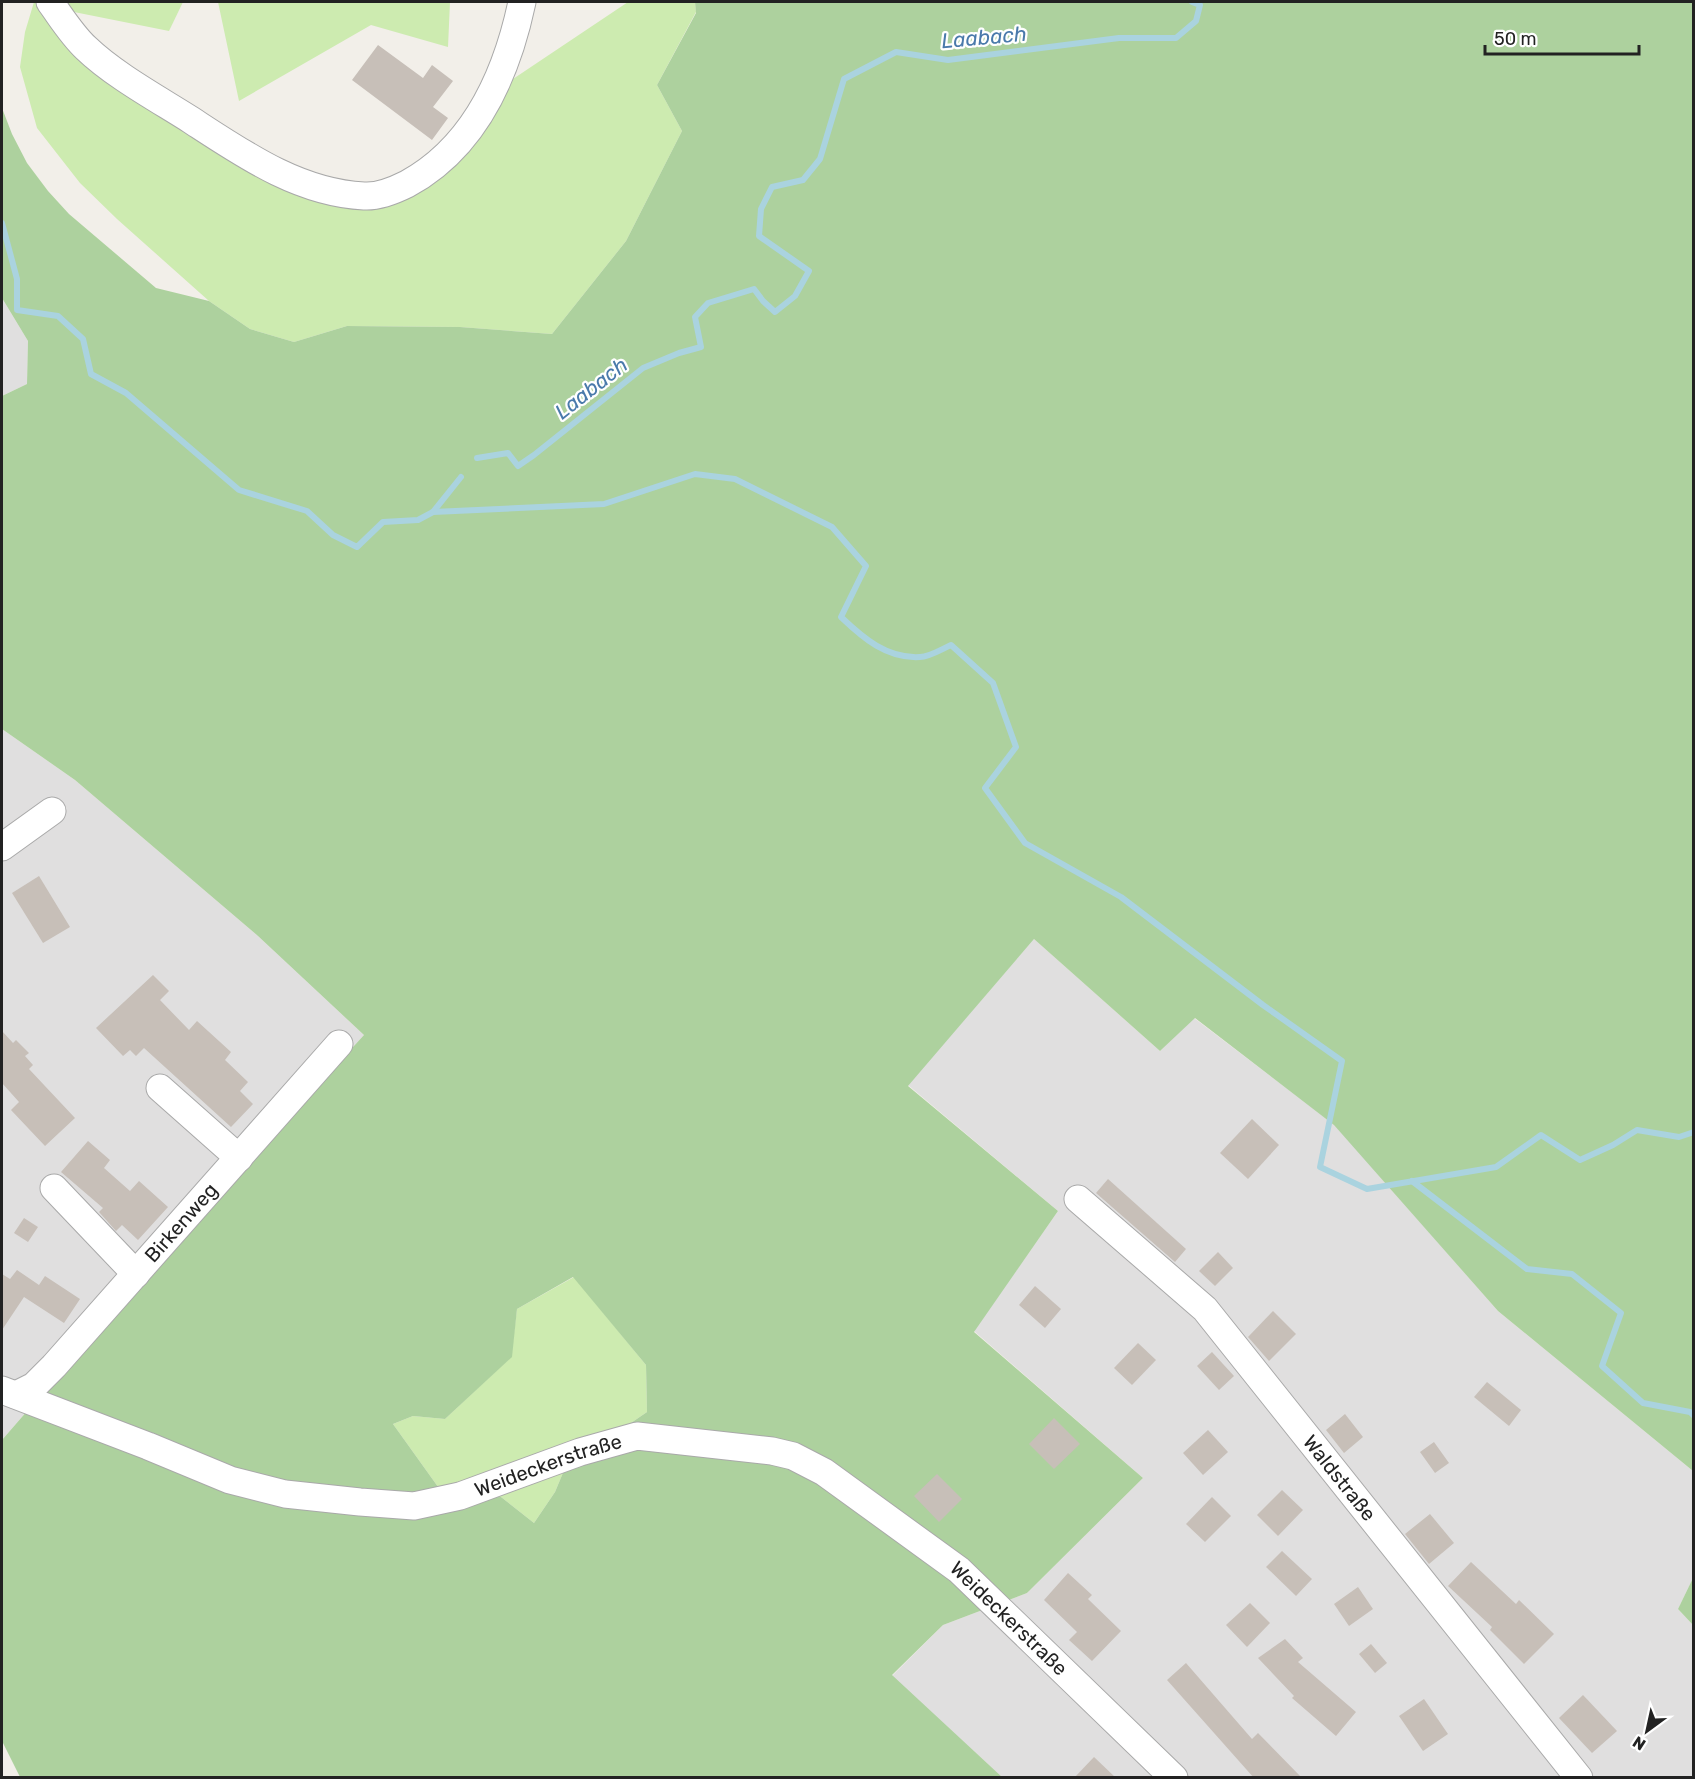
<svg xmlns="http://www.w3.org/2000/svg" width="1695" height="1779" font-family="Rubik,sans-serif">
<rect width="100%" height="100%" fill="#f2efe9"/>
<g fill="#e0dfdf">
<path d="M 2,298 L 28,341 L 27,384 L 2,396 Z"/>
<path d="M 2,729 L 75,780 L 258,936 L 364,1035 L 146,1274 L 2,1440 Z"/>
<path d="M 1034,939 L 1160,1051 L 1194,1018 L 1335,1125 L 1498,1311 L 1693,1471 L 1693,1578 L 1678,1609 L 1693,1625 L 1693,1777 L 1002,1777 L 892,1676 L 943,1625 L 1027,1593 L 1143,1478 L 974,1331 L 1058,1211 L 908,1085 Z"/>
</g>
<g fill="#cdebb0">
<path d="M 34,2 L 44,2 L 159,112 L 379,206 L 510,81 L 628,2 L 695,2 L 696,12 L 657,85 L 682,131 L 626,241 L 552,334 L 460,327 L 347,326 L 294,342 L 250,329 L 209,301 L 117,219 L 80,183 L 37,128 L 20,67 L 25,32 Z"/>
<path d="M 63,2 L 183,2 L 169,31 L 69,11 Z"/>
<path d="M 218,2 L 450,2 L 448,47 L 371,25 L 239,101 Z"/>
<path d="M 574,1277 L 646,1365 L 647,1412 L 565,1468 L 555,1492 L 534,1523 L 501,1497 L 446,1498 L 393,1424 L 413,1416 L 445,1419 L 511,1357 L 517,1309 Z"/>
</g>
<g fill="#add19e" fill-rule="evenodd">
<path d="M 695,2 L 1693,2 L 1693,1471 L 1498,1311 L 1334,1125 L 1195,1018 L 1160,1051 L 1034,939 L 908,1086 L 1058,1211 L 974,1332 L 1143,1478 L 1027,1593 L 943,1625 L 892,1675 L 1002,1777 L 20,1777 L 2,1741 L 2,1440 L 146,1274 L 364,1035 L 258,936 L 75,780 L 2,729 L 2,396 L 27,384 L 28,341 L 2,298 L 2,108 L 12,134 L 27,163 L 48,191 L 69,214 L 156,288 L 209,301 L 250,329 L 294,342 L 347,326 L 460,327 L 552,334 L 626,241 L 682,131 L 657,85 L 696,13 ZM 573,1277 L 646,1365 L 647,1412 L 565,1468 L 555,1492 L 534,1523 L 501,1497 L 446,1498 L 393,1424 L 413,1416 L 445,1419 L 512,1357 L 517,1309 Z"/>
<path d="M 1693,1578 L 1693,1625 L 1678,1609 Z"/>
</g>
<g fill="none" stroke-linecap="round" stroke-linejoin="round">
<g stroke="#aad3df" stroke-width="6">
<path d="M 2,223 L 17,279 L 17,310 L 58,316 L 83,339 L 91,374 L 126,393 L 239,490 L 307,511 L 333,535 L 357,547 L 383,522 L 418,520 L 433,512 L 461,477"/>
<path d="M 477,458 L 508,453 L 518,466 L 534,455 L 643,368 L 679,353 L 701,347 L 695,317 L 708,303 L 754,289 L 763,301 L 775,312 L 795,296 L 809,271 L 759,236 L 761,209 L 772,187 L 803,180 L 820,159 L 844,79 L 896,52 L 948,60 L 1119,38 L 1176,38 L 1196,21 L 1200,5 L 1192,2"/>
<path d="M 433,512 L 604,504 L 695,474 L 735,479 L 832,527 L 866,566 L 841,617 C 863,638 887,659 920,657 C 929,657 942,649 951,645 L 993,683 L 1016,747 L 985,788 L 1025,843 L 1121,897 L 1263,1005 L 1342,1061 L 1320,1167 L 1367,1189 L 1496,1167 L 1541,1135 L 1580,1160 L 1613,1145 L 1637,1130 L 1679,1137 L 1694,1132"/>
<path d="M 1412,1181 L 1527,1269 L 1572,1274 L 1621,1313 L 1602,1366 L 1643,1403 L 1690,1412 L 1694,1416"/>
</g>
</g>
<g fill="#c7bfb8">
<path d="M 378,45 L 423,78 L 432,65 L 453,81 L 433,107 L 448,118 L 432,140 L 352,80 Z"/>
<path d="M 39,876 L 70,927 L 43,943 L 12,893 Z"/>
<path d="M 153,975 L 169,991 L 160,1000 L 189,1030 L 197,1021 L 231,1052 L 225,1060 L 248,1082 L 240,1091 L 253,1104 L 231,1127 L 144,1048 L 136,1056 L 130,1050 L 123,1056 L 96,1028 Z"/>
<path d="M 2,1031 L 13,1043 L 16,1040 L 29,1053 L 25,1056 L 33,1065 L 29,1069 L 75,1118 L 45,1146 L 11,1110 L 19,1102 L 2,1083 Z"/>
<path d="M 1252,1119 L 1279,1145 L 1248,1179 L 1220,1153 Z"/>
<path d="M 88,1141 L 110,1160 L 104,1168 L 130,1191 L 139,1181 L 168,1207 L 138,1240 L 122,1225 L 116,1231 L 99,1212 L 103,1208 L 61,1172 Z"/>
<path d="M 1108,1179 L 1186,1249 L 1175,1262 L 1096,1193 Z"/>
<path d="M 24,1218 L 38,1227 L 28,1242 L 14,1233 Z"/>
<path d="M 1218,1252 L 1233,1268 L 1215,1286 L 1199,1271 Z"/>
<path d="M 17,1270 L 39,1285 L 45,1276 L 80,1299 L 64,1323 L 24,1297 L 2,1330 L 2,1274 L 10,1279 Z"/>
<path d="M 1035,1286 L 1061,1309 L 1045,1328 L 1019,1305 Z"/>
<path d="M 1273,1311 L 1296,1334 L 1269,1361 L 1248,1337 Z"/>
<path d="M 1138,1343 L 1156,1360 L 1132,1385 L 1114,1368 Z"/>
<path d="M 1212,1352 L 1234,1376 L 1219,1390 L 1197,1366 Z"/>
<path d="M 1487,1382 L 1521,1410 L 1509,1426 L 1474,1397 Z"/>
<path d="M 1345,1414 L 1363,1437 L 1344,1453 L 1326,1430 Z"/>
<path d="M 1054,1418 L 1080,1444 L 1054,1469 L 1029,1444 Z"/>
<path d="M 1208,1430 L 1228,1452 L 1203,1475 L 1183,1453 Z"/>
<path d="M 1434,1442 L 1449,1463 L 1435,1473 L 1420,1452 Z"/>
<path d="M 937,1474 L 962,1499 L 939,1522 L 914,1496 Z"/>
<path d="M 1282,1490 L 1303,1510 L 1278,1536 L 1257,1515 Z"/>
<path d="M 1212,1497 L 1231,1516 L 1205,1542 L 1186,1524 Z"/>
<path d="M 1430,1514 L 1454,1543 L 1429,1564 L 1405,1534 Z"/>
<path d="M 1282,1551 L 1312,1579 L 1296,1596 L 1266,1567 Z"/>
<path d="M 1471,1562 L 1516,1604 L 1519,1600 L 1554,1634 L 1524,1664 L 1490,1630 L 1492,1627 L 1448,1586 Z"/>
<path d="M 1068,1573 L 1092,1595 L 1088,1599 L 1121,1631 L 1092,1661 L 1069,1640 L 1077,1632 L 1044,1600 Z"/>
<path d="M 1358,1587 L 1373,1609 L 1349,1626 L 1334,1604 Z"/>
<path d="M 1250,1603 L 1270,1623 L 1247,1647 L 1226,1625 Z"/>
<path d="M 1285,1639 L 1303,1658 L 1298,1662 L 1356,1712 L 1336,1736 L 1292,1698 L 1294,1696 L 1258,1658 Z"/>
<path d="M 1371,1644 L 1387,1663 L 1375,1673 L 1359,1654 Z"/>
<path d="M 1186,1663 L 1252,1739 L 1258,1733 L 1302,1778 L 1254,1778 L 1167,1680 Z"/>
<path d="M 1583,1695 L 1617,1731 L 1592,1753 L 1559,1718 Z"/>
<path d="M 1424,1699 L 1448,1734 L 1423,1751 L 1399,1716 Z"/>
<path d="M 1094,1757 L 1116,1778 L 1074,1778 Z"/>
</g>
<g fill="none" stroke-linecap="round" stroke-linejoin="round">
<defs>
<g id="minor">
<path d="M 50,2 C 61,17 72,35 86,48 C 114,75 158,99 191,120 C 243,154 299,193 364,196 C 378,197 395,190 407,184 C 475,147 507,73 522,2"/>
<path d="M 2,847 L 52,811"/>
<path d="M 160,1088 L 239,1158"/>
<path d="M 54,1188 L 136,1274"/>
<path id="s1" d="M 1078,1199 L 1205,1309 L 1579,1778"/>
<path id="s2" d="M 2,1390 L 148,1446 L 230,1480 L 285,1494 L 360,1502 L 414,1506 L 460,1496 L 580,1452 L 637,1436 L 772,1451 L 793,1456 L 824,1472 L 959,1570 L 1174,1778"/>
<path id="s3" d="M 16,1395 L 34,1386 L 54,1366 L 339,1044"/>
</g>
</defs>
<use href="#minor" stroke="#a9a9a9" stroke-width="29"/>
<use href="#minor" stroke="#fff" stroke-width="27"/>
</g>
<g text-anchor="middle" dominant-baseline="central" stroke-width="4.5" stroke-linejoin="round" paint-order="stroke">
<g font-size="20" fill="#222" stroke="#fff">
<text stroke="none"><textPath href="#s3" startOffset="240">Birkenweg</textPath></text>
<text stroke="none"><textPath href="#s2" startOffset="572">Weideckerstraße</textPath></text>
<text stroke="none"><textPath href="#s1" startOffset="384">Waldstraße</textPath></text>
<text stroke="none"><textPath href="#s2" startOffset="1094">Weideckerstraße</textPath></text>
</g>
<g font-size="21" font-style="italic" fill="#4a7aab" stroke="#fff">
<text transform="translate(984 37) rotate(-5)">Laabach</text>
<text transform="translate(591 388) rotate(-38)">Laabach</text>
</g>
</g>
<rect width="1695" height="1779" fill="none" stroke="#222222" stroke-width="6"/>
<g transform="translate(1647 1731) rotate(213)" stroke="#ffffff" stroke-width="4.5" paint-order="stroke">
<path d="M0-4.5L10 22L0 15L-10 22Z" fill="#222222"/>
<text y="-9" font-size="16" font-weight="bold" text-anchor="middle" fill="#222222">N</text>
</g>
<path d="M1485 45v9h154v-9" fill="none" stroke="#222222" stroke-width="3"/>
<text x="1494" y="45" font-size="18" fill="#222222" stroke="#ffffff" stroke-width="4.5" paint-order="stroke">50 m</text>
</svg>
